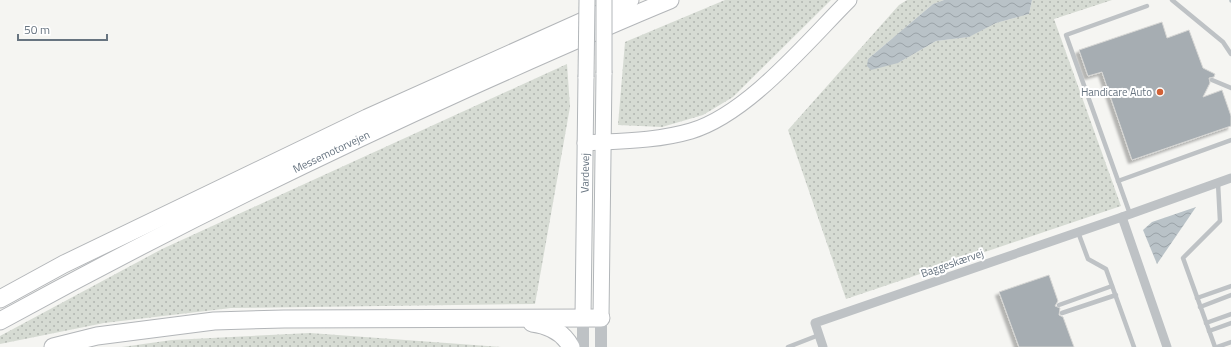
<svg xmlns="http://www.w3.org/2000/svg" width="1231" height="347" font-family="'Titillium Web',sans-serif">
<defs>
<pattern id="grass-dots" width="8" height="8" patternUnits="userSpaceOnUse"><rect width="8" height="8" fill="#d6dbd3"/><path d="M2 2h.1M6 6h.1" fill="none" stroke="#b1b6b0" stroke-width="1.8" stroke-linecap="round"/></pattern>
<pattern id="water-waves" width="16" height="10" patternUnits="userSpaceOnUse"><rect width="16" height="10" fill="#b9c2c7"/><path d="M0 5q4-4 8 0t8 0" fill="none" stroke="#9aa2a7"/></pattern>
<filter id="shadow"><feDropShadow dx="-3.5" dy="3.5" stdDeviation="1" flood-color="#0004"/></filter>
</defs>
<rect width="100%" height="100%" fill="#f5f5f2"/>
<g fill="url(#grass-dots)">
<path d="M 725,0 L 831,0 L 733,97 L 703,115 L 662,127 L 618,125 L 625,42 Z"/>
<path d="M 907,0 L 944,0 L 933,4 L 868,59 L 898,63 L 936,41 L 968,37 L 996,23 L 1029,14 L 1032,0 L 1112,0 L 1054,19 L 1121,206 L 846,299 L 788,130 L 899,5 Z"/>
<path d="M 567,64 L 570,107 L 535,304 L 231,308 L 104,323 L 0,344 L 0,336 L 162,249 Z"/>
<path d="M 310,333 L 501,347 L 122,347 L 172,340 Z"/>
</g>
<g fill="url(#water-waves)">
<path d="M 944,0 L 1032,0 L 1029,14 L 996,23 L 969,37 L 936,41 L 898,63 L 871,70 L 867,66 L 868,59 L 933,4 Z"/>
<path d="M 1196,207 L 1157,264 L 1143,230 L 1152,222 Z"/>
</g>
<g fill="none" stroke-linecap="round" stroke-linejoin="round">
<path stroke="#b9c2c7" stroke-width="3.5" d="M 1231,0 L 1231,1"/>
</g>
<g fill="#a6adb2" stroke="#d6d6d4" filter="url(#shadow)">
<path d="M 1162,22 L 1167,38 L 1189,30 L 1203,68 L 1215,74 L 1214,77 L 1209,78 L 1210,83 L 1203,97 L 1222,90 L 1231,116 L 1231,126 L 1132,160 L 1102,72 L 1088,76 L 1079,50 Z"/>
<path d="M 1049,275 L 1058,301 L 1055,306 L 1060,308 L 1059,315 L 1063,317 L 1074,347 L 1019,347 L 999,292 Z"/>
</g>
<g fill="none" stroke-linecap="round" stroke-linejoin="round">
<defs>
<g id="primary">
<path id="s1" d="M 583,317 L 586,77"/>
<path d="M 601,318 L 604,73"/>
</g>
<path id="trunk" d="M 585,143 C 620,141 657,141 691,131 C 748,114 807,42 849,0"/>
<g id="motorway">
<path d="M 0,299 L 64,264 L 367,118 L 630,0"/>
<path id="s2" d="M 0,321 C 153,237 309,160 468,88 C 535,58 602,28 670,0"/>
<path d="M 532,323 C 548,325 563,332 571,347"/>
<path d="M 53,347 L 97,336 L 214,321 L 284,319 L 601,318"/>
</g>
</defs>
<use href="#primary" stroke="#b2b6b9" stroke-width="17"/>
<use href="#trunk" stroke="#b3b6b9" stroke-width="17"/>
<use href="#motorway" stroke="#b3b6b9" stroke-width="19"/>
<g stroke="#bec2c5" stroke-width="4.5">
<path d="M 1172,0 L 1223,42 L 1231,54"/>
<path d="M 1212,80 L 1231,88"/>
<path d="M 1118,181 L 1231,140"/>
<path d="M 1130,214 L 1066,35 L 1147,6"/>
<path d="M 1078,232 L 1088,259 L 1106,269 L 1134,347"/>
<path d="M 1197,298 L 1231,286"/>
<path d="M 1059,305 L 1112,286"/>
<path d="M 1200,307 L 1231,295"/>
<path d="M 1062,313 L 1116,295"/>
<path d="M 1206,323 L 1231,314"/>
<path d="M 1209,331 L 1231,323"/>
<path d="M 788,347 L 819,335"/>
<path d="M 1215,347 L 1183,258 L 1220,221 L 1218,183"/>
<path d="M 1217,347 L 1231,342"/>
</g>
<g stroke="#bec2c5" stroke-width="9">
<path d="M 1122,217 L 1231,178"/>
<path d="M 823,347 L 815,323 L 1122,217 L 1167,347"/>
</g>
<g stroke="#bec2c5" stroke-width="12">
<path d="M 601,318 L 601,347"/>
<path d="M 583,347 L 583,317"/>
</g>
<use href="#primary" stroke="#fff" stroke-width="15"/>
<use href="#trunk" stroke="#fff" stroke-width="15"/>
<use href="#motorway" stroke="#fff" stroke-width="17"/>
<defs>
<g id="primary-bridge">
<path d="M 604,73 L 604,0"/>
<path d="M 586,77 L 587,0"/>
</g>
</defs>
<use href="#primary-bridge" stroke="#b2b6b9" stroke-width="17" stroke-linecap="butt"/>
<use href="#primary-bridge" stroke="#fff" stroke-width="15"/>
</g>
<circle fill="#d16136" stroke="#fff" stroke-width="1.5" cx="1160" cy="92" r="4"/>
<g text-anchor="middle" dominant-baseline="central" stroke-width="4" stroke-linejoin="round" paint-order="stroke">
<g font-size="11" fill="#677480" stroke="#fff" text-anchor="end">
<text x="1152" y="92">Handicare Auto</text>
</g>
<g font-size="11" fill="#677480" stroke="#fff">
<text stroke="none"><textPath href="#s2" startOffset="372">Messemotorvejen</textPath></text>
<text stroke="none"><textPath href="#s1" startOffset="144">Vardevej</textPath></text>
<text transform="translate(952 263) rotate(-19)">Baggeskærvej</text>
</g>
</g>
<path d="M18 34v6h89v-6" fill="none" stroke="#677480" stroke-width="2"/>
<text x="24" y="34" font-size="12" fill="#677480" stroke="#ffffff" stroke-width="3" paint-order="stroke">50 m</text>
</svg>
